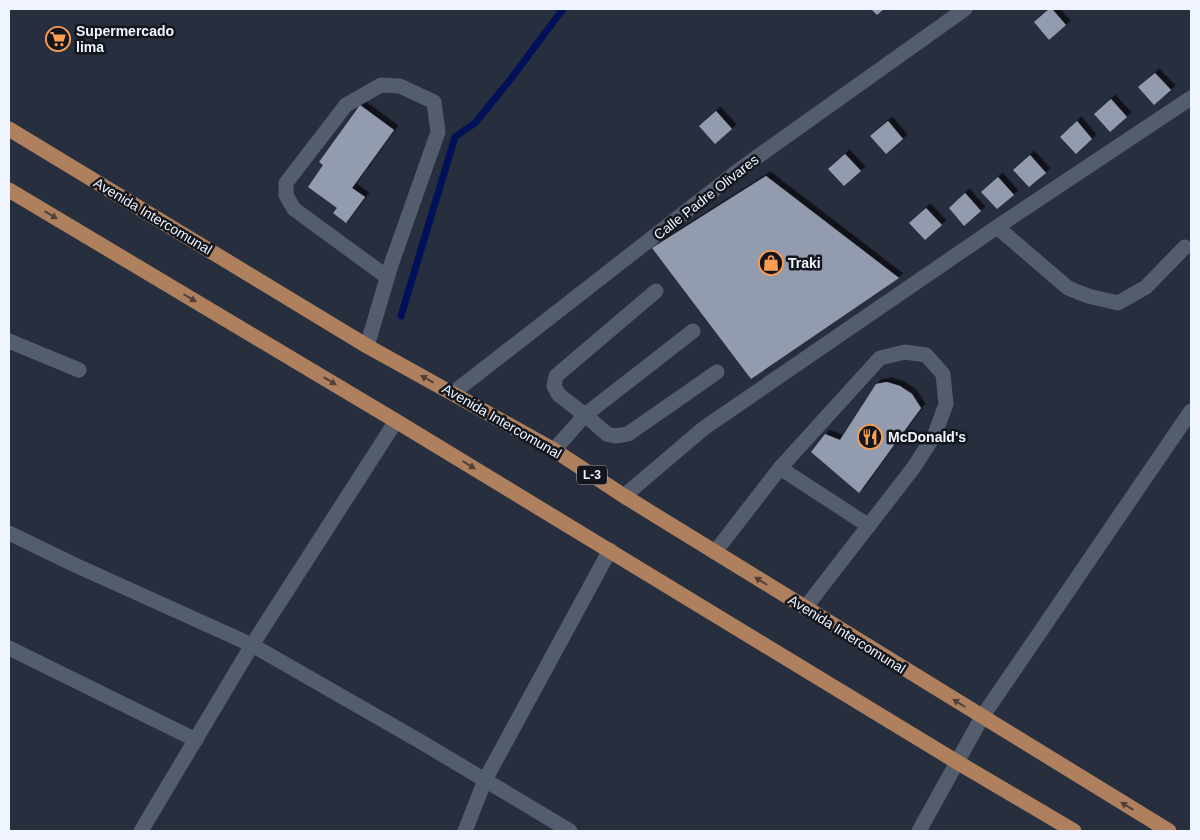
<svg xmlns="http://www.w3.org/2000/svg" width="1200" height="840" font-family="Arial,sans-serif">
<defs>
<filter id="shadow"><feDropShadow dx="4.5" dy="-4.5" stdDeviation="0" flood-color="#0009"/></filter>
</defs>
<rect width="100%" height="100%" fill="#272e3d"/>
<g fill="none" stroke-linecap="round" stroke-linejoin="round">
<path stroke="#001159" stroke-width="7" d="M 401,316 L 455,137 L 475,123 L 510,80 L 563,9"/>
</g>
<g fill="#939cae" filter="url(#shadow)">
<path d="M 871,9 L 884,9 L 877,15 Z"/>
<path d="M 1049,9 L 1052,9 L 1066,25 L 1049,40 L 1034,22 Z"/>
<path d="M 1155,73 L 1171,90 L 1154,105 L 1138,87 Z"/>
<path d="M 1111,99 L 1127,117 L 1110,132 L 1094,114 Z"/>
<path d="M 360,105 L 394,130 L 352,188 L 365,197 L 346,223 L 333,213 L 337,208 L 308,187 L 323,165 L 319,162 Z"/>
<path d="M 716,111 L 732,129 L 715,144 L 699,126 Z"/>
<path d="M 888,121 L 903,139 L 886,154 L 870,136 Z"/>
<path d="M 1077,121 L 1092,139 L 1076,154 L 1060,137 Z"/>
<path d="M 845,154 L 861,171 L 844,186 L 828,169 Z"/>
<path d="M 1030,155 L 1046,173 L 1029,187 L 1013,170 Z"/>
<path d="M 766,176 L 899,278 L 751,379 L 652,248 Z"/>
<path d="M 998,177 L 1014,195 L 997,209 L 981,192 Z"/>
<path d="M 965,193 L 981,211 L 964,226 L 949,208 Z"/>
<path d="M 926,208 L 942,225 L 925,240 L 909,223 Z"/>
<path d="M 887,382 L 900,386 L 912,394 L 921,408 L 859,493 L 811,452 L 825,434 L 840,440 L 876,384 Z"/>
</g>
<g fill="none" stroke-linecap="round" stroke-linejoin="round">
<g stroke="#545d6d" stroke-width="15">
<path d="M 997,227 L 1068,288 L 1088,296 L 1118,303 L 1146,287 L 1185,247"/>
<path d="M 656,291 L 556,376 L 554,386 L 559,395 L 585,415 L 693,331"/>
<path d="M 9,341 L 79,370"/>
<path d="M 367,346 L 391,265 L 438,132 L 434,102 L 400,86 L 381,85 L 346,105 L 286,183 L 286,195 L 294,209 L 387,277"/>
<path d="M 453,393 L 743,167 L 965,9"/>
<path d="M 554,450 L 585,415 L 607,434 L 615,436 L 628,434 L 717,372"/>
<path d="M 780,468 L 869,526"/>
<path d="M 624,496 L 704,428 L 997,227 L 1191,98"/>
<path d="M 9,533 L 75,565 L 252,645 L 423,743 L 570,831"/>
<path d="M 715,552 L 780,468 L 880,358 L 905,352 L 926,355 L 943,374 L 946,404 L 935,434 L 914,467 L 805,608"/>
<path d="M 9,648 L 196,740"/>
<path d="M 141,831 L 252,645 L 396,421"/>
<path d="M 465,831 L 485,780 L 610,550"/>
<path d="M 919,831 L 982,717 L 1191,411"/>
</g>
<g stroke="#af805e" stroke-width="15">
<path d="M 9,129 L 367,346 L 554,450 L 624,496 L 715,552 L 1169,831"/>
<path d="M 9,190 L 396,421 L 957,762 L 1074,831"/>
</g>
</g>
<defs><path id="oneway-solid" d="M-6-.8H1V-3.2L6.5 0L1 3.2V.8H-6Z" transform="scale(1.25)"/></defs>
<g fill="#514037">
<use href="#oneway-solid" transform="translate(51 215) rotate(31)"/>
<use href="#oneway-solid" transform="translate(190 298) rotate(31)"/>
<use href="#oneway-solid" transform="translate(427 379) rotate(-151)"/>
<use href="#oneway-solid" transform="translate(330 381) rotate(31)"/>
<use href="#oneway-solid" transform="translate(469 465) rotate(31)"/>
<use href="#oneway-solid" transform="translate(761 581) rotate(-148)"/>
<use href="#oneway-solid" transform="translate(959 703) rotate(-148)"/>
<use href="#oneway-solid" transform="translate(1127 806) rotate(-149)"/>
</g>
<defs>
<symbol id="supermarket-ring" viewBox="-11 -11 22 22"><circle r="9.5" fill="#13161d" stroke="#fb9e51" stroke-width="1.5"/><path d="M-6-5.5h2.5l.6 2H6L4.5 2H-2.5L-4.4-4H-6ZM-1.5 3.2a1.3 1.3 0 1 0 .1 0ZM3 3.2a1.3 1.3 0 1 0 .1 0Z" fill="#fb9e51"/></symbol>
<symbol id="shop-ring" viewBox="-11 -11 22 22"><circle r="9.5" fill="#13161d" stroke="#fb9e51" stroke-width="1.5"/><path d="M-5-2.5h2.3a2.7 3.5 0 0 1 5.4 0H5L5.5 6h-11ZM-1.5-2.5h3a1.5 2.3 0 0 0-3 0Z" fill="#fb9e51"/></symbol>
<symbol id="restaurant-ring" viewBox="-11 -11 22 22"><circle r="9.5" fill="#13161d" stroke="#fb9e51" stroke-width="1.5"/><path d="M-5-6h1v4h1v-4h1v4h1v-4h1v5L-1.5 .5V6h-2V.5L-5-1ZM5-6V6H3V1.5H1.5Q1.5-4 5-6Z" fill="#fb9e51"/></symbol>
</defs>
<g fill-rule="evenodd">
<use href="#supermarket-ring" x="44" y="25" width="28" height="28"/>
<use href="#shop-ring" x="757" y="249" width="28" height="28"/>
<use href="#restaurant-ring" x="856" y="423" width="28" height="28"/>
</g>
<g text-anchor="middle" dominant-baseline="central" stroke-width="5" stroke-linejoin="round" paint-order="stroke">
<rect fill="#13161d" stroke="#adb1ba" stroke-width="1" x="577" y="465.5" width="30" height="19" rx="4"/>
<g font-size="12" font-weight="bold" fill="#eff4fe">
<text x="592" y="475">L-3</text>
</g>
<g font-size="14" font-weight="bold" fill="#eff4fe" stroke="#13161d" text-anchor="start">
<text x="76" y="31">Supermercado<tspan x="76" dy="16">lima</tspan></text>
<text x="788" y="263">Traki</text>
<text x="888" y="437">McDonald's</text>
</g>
<g font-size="14" fill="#eff4fe" stroke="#13161d">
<text transform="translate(706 197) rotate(-38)">Calle Padre Olivares</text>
<text transform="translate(153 216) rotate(31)">Avenida Intercomunal</text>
<text transform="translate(502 421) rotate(30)">Avenida Intercomunal</text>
<text transform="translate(847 634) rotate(32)">Avenida Intercomunal</text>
</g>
</g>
<rect width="1200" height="840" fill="none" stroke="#eff4fe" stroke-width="20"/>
</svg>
